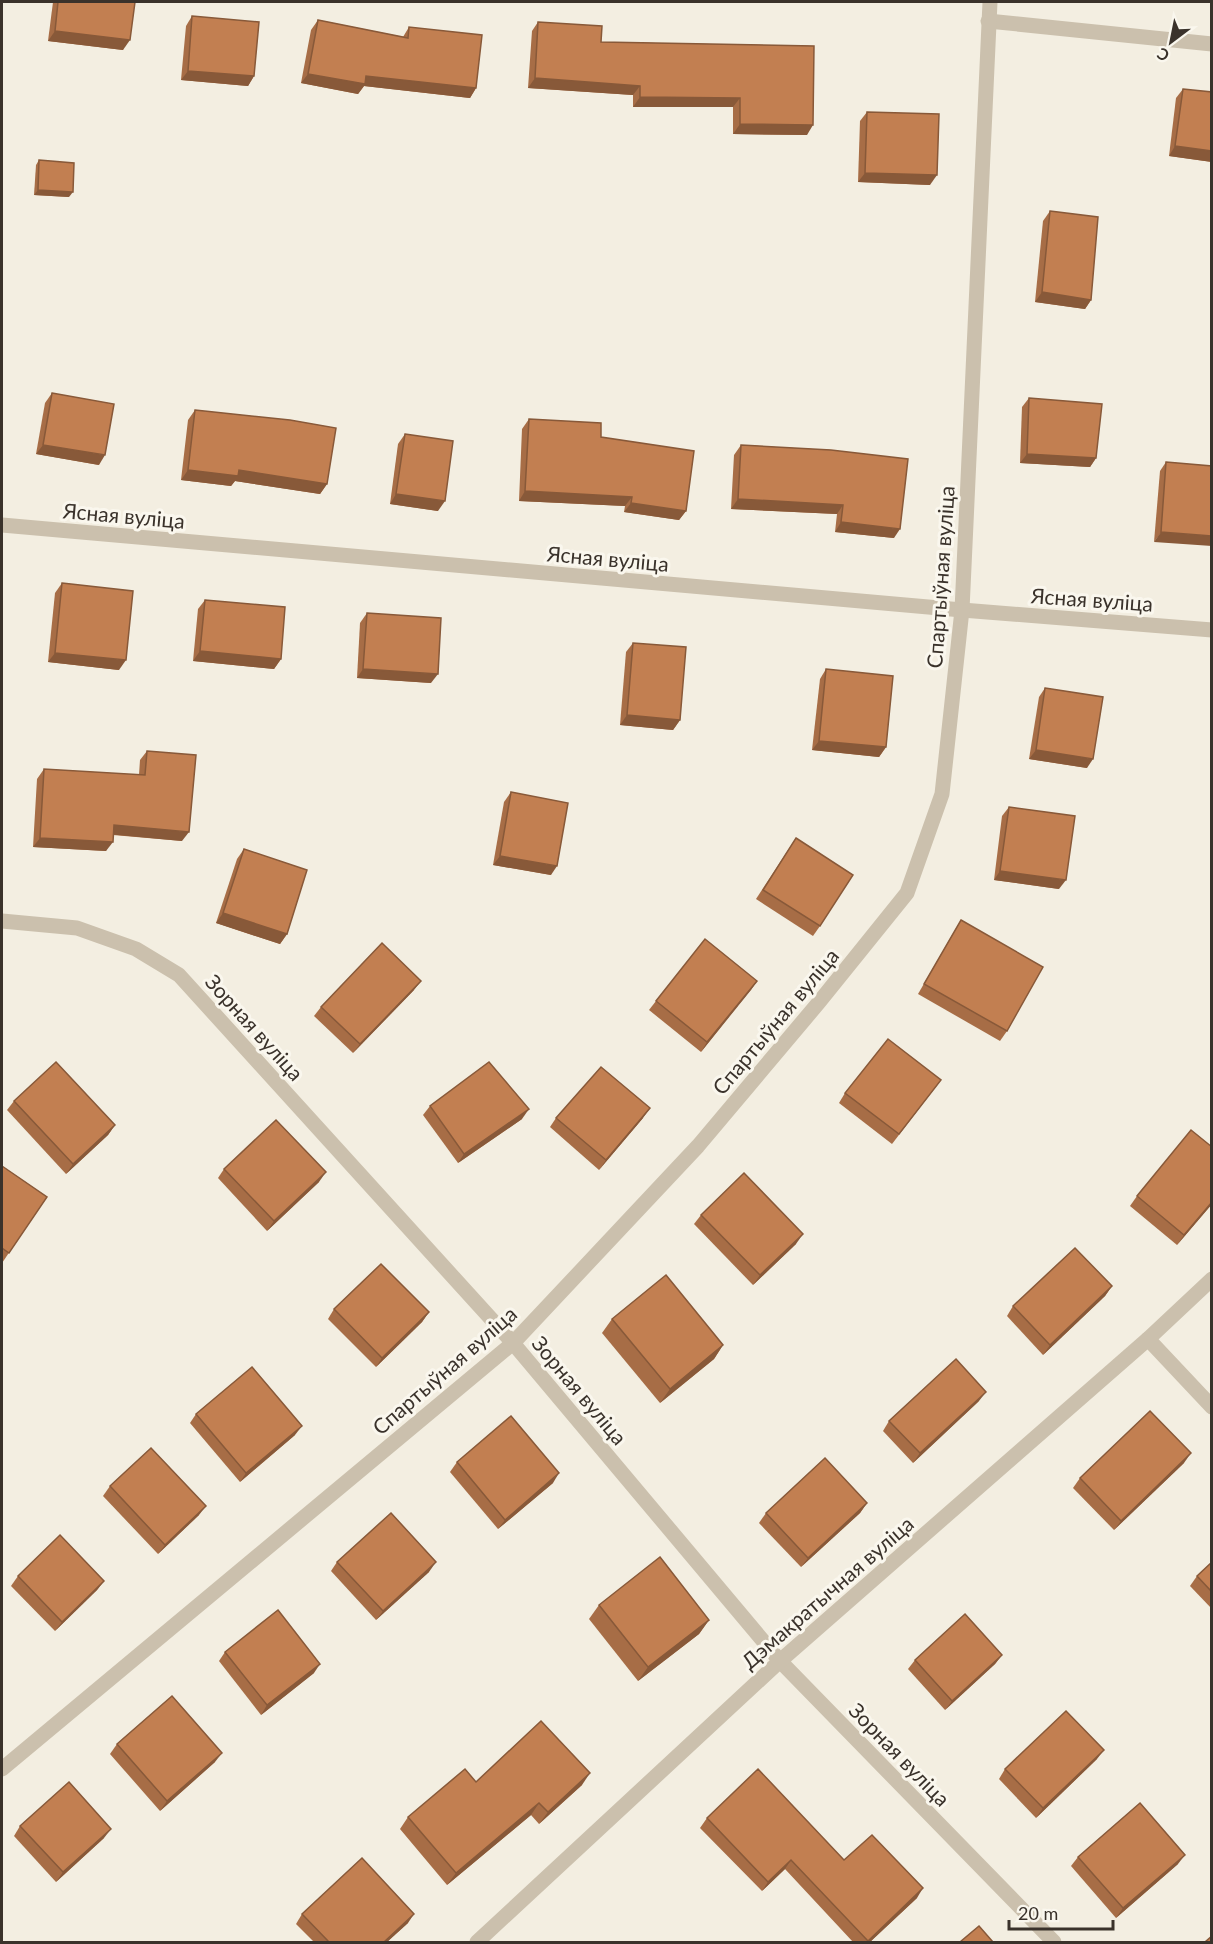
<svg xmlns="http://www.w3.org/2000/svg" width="1213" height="1944" font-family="Lato,sans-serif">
<rect width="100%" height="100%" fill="#f3eee1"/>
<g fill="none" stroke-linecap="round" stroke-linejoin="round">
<g stroke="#cbc0ad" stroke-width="15">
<path d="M 988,21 L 1212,44"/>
<path d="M 2,525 L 962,610 L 1212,630"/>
<path d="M 2,921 L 77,928 L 136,949 L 179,975 L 513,1343 L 780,1661 L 1054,1942"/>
<path d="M 1148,1339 L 1212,1407"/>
<path d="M 2,1769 L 513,1343 L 698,1146 L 820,1001 L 907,893 L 942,794 L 962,610 L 990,2"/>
<path d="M 477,1942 L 780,1661 L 1148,1339 L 1212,1279"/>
</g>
</g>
<g fill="#a76d46">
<path d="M 53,2 L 135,2 L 123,50 L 48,41 Z"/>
<path d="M 192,16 L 254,76 L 248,86 L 181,80 L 186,26 Z"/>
<path d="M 318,20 L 403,37 L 409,27 L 476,88 L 470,98 L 364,86 L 358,94 L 301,83 L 311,30 Z"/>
<path d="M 538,22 L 601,42 L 814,46 L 807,135 L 733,134 L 733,107 L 633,107 L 633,95 L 528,88 L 532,31 Z"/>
<path d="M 1183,89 L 1212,162 L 1169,156 L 1176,98 Z"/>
<path d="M 867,112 L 930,185 L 858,182 L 860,121 Z"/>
<path d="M 39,160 L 69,197 L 34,195 L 36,165 Z"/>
<path d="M 1050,211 L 1091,300 L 1085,309 L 1035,302 L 1043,221 Z"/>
<path d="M 52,393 L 99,465 L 36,454 L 45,403 Z"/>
<path d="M 1029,398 L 1096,458 L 1090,467 L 1020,463 L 1022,407 Z"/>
<path d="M 195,410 L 327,484 L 320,494 L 235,481 L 231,486 L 181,480 L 188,420 Z"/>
<path d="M 529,419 L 601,437 L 686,511 L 679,520 L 624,512 L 625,506 L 519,501 L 522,429 Z"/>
<path d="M 405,434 L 438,511 L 390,504 L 398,444 Z"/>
<path d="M 741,445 L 831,450 L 894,538 L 835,532 L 837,514 L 731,509 L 734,455 Z"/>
<path d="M 1166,462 L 1212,466 L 1154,542 L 1160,471 Z"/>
<path d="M 62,583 L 119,670 L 48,662 L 55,593 Z"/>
<path d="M 205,600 L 281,659 L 274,669 L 193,661 L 198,609 Z"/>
<path d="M 367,613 L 431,683 L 357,678 L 360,623 Z"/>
<path d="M 633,643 L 680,720 L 673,730 L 620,725 L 626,652 Z"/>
<path d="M 826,669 L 886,747 L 879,757 L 812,750 L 820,679 Z"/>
<path d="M 1045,688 L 1087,768 L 1029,759 L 1039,697 Z"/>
<path d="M 147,751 L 182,841 L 113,835 L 106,851 L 33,847 L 37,779 L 44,769 L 139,775 L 140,760 Z"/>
<path d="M 511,792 L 551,875 L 493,865 L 504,802 Z"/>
<path d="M 1009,807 L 1059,889 L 994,880 L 1002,816 Z"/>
<path d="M 796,838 L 820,926 L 813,936 L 756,899 Z"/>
<path d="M 244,849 L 287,934 L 280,944 L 216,923 L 237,859 Z"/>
<path d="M 961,920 L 1007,1031 L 1000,1041 L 918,994 L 955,930 Z"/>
<path d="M 757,981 L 701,1052 L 649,1010 L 656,1001 Z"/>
<path d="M 414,990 L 353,1053 L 314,1016 L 321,1007 Z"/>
<path d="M 941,1080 L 892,1144 L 839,1103 L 845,1093 Z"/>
<path d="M 14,1101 L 115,1125 L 108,1135 L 66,1174 L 7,1110 Z"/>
<path d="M 430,1106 L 522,1119 L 458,1163 L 423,1115 Z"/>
<path d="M 556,1118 L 643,1118 L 599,1170 L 550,1127 Z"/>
<path d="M 1212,1147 L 1212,1204 L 1177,1245 L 1130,1206 L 1137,1196 Z"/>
<path d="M 2,1166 L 47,1197 L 2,1263 Z"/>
<path d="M 224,1169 L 319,1182 L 267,1231 L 218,1178 Z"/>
<path d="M 701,1215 L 796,1244 L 753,1285 L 694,1224 Z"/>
<path d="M 1112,1286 L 1105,1296 L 1043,1355 L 1007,1316 L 1013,1306 Z"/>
<path d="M 334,1309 L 429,1312 L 422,1322 L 376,1367 L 328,1319 Z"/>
<path d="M 612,1319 L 723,1345 L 714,1359 L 660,1403 L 602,1333 Z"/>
<path d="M 979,1401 L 913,1463 L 883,1431 L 889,1421 Z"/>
<path d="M 196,1414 L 295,1435 L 240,1482 L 190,1423 Z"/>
<path d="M 457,1462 L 553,1483 L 498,1529 L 450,1472 Z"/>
<path d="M 1184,1463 L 1114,1530 L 1073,1488 L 1080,1478 Z"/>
<path d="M 110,1486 L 199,1515 L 158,1554 L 103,1496 Z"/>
<path d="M 867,1503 L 860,1513 L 801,1567 L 759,1523 L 766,1513 Z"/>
<path d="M 337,1562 L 429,1572 L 376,1620 L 331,1571 Z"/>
<path d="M 1212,1562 L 1212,1609 L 1190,1586 L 1197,1576 Z"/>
<path d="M 18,1576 L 104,1581 L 97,1590 L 55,1631 L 11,1586 Z"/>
<path d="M 599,1605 L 709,1620 L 699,1634 L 638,1681 L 589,1619 Z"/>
<path d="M 225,1652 L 314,1673 L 261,1715 L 219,1661 Z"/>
<path d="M 1002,1655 L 995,1664 L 945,1710 L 908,1669 L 915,1660 Z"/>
<path d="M 117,1744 L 215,1762 L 160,1811 L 110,1754 Z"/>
<path d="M 1097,1759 L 1036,1818 L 999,1779 L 1005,1769 Z"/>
<path d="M 476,1782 L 582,1785 L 539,1824 L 531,1815 L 447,1885 L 400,1829 L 408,1817 Z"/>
<path d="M 707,1818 L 844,1860 L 917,1898 L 870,1942 L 853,1942 L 785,1869 L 762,1891 L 700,1828 Z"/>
<path d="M 20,1826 L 104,1838 L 56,1882 L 14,1836 Z"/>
<path d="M 1078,1857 L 1178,1864 L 1116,1918 L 1071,1866 Z"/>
<path d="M 302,1914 L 408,1923 L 387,1942 L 314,1942 L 296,1924 Z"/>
</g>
<g fill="#885939">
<path d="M 55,31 L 130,40 L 123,50 L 48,41 Z"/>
<path d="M 188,71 L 254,76 L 248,86 L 181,80 Z"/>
<path d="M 308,74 L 366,76 L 476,88 L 470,98 L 364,86 L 358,94 L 301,83 Z"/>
<path d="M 535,78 L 640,86 L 633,95 L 528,88 Z"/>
<path d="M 640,97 L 740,98 L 733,107 L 633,107 Z"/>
<path d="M 740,124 L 813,125 L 807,135 L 733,134 Z"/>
<path d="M 1175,146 L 1212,151 L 1212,162 L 1169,156 Z"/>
<path d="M 865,173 L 937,175 L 930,185 L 858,182 Z"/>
<path d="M 38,190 L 73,192 L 69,197 L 34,195 Z"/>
<path d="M 1042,292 L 1091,300 L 1085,309 L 1035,302 Z"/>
<path d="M 43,445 L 105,455 L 99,465 L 36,454 Z"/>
<path d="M 1027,454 L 1096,458 L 1090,467 L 1020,463 Z"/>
<path d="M 188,470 L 239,470 L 327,484 L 320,494 L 235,481 L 231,486 L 181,480 Z"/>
<path d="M 525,491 L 632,497 L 625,506 L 519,501 Z"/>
<path d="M 396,494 L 445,501 L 438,511 L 390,504 Z"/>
<path d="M 738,499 L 843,505 L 837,514 L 731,509 Z"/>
<path d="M 631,503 L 686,511 L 679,520 L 624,512 Z"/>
<path d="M 841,522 L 900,529 L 894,538 L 835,532 Z"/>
<path d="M 1161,532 L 1212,536 L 1212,546 L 1154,542 Z"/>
<path d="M 200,651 L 281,659 L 274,669 L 193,661 Z"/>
<path d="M 55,653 L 126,660 L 119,670 L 48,662 Z"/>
<path d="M 363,669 L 438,674 L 431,683 L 357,678 Z"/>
<path d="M 627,715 L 680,720 L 673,730 L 620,725 Z"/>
<path d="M 819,741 L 886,747 L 879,757 L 812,750 Z"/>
<path d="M 1036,750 L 1093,759 L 1087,768 L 1029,759 Z"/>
<path d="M 114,825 L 189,832 L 182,841 L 107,834 Z"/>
<path d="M 40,838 L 113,842 L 106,851 L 33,847 Z"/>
<path d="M 500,856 L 557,866 L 551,875 L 493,865 Z"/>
<path d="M 1000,871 L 1066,880 L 1059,889 L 994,880 Z"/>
<path d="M 223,913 L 287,934 L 280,944 L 216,923 Z"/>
<path d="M 421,981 L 414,990 L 353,1053 L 360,1044 Z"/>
<path d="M 757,981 L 751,990 L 701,1052 L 707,1042 Z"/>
<path d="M 650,1108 L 643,1118 L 599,1170 L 606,1160 Z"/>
<path d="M 529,1109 L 522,1119 L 458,1163 L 464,1154 Z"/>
<path d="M 115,1125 L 108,1135 L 66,1174 L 73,1164 Z"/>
<path d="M 326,1172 L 319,1182 L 267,1231 L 274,1221 Z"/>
<path d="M 1212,1202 L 1212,1204 L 1177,1245 L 1184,1235 Z"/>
<path d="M 803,1234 L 796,1244 L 753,1285 L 760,1275 Z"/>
<path d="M 1112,1286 L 1105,1296 L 1043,1355 L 1050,1345 Z"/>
<path d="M 429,1312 L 422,1322 L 376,1367 L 382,1358 Z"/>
<path d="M 723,1345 L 714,1359 L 660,1403 L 670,1389 Z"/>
<path d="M 986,1392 L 979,1401 L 913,1463 L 920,1453 Z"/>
<path d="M 302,1426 L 295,1435 L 240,1482 L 246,1473 Z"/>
<path d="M 1191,1453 L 1184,1463 L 1114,1530 L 1121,1521 Z"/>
<path d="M 559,1473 L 553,1483 L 498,1529 L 505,1520 Z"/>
<path d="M 867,1503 L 860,1513 L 801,1567 L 808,1558 Z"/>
<path d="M 206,1506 L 199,1515 L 158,1554 L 165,1545 Z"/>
<path d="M 436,1562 L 429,1572 L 376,1620 L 383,1611 Z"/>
<path d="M 104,1581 L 97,1590 L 55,1631 L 62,1622 Z"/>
<path d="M 709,1620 L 699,1634 L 638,1681 L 648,1667 Z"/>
<path d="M 1002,1655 L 995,1664 L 945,1710 L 952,1701 Z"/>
<path d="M 320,1664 L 314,1673 L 261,1715 L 267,1705 Z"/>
<path d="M 1104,1750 L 1097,1759 L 1036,1818 L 1043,1808 Z"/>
<path d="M 222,1753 L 215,1762 L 160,1811 L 167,1801 Z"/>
<path d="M 590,1773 L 582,1785 L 539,1824 L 548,1812 Z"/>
<path d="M 539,1803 L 531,1815 L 447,1885 L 456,1873 Z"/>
<path d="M 111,1829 L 104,1838 L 56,1882 L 63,1872 Z"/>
<path d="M 1185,1855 L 1178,1864 L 1116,1918 L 1123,1908 Z"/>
<path d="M 791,1860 L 785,1869 L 762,1891 L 768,1882 Z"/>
<path d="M 923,1888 L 917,1898 L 870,1942 L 867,1942 Z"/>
<path d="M 414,1914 L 408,1923 L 387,1942 L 384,1942 Z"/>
</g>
<g fill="#c27f51" stroke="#885939" stroke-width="1.5">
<path d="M 58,2 L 135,2 L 130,40 L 55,31 Z"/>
<path d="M 192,16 L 259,22 L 254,76 L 188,71 Z"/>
<path d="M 318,20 L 408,38 L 409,27 L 482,35 L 476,88 L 366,76 L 365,84 L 308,74 Z"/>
<path d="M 538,22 L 602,26 L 601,42 L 814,46 L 813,125 L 740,124 L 740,98 L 640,97 L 640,86 L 535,78 Z"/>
<path d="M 1183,89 L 1212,92 L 1212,151 L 1175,146 Z"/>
<path d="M 867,112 L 939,114 L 937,175 L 865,173 Z"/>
<path d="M 39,160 L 74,163 L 73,192 L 38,190 Z"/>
<path d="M 1050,211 L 1098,217 L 1091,300 L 1042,292 Z"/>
<path d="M 52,393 L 114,404 L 105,455 L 43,445 Z"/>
<path d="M 1029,398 L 1102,404 L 1096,458 L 1027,454 Z"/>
<path d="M 195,410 L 290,420 L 336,428 L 327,484 L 239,470 L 238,476 L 188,470 Z"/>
<path d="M 529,419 L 601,423 L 601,437 L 694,451 L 686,511 L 631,503 L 632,497 L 525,491 Z"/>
<path d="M 405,434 L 453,441 L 445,501 L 396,494 Z"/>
<path d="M 741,445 L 831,450 L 908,459 L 900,529 L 841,522 L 843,505 L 738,499 Z"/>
<path d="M 1166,462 L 1212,466 L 1212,536 L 1161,532 Z"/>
<path d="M 62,583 L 133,591 L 126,660 L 55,653 Z"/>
<path d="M 205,600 L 285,607 L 281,659 L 200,651 Z"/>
<path d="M 367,613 L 441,618 L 438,674 L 363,669 Z"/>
<path d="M 633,643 L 686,647 L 680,720 L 627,715 Z"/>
<path d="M 826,669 L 893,676 L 886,747 L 819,741 Z"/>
<path d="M 1045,688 L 1103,697 L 1093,759 L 1036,750 Z"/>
<path d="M 147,751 L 196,755 L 189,832 L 114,825 L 113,842 L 40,838 L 44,769 L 145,775 Z"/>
<path d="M 511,792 L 568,803 L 557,866 L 500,856 Z"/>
<path d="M 1009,807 L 1075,816 L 1066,880 L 1000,871 Z"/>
<path d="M 796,838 L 853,875 L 820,926 L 763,890 Z"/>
<path d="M 244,849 L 307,870 L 287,934 L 223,913 Z"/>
<path d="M 961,920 L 1043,967 L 1007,1031 L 924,984 Z"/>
<path d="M 705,939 L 757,981 L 707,1042 L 656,1001 Z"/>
<path d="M 382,943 L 421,981 L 360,1044 L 321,1007 Z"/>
<path d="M 888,1039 L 941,1080 L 899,1134 L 845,1093 Z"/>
<path d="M 56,1062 L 115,1125 L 73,1164 L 14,1101 Z"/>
<path d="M 489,1062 L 529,1109 L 464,1154 L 430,1106 Z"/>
<path d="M 601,1067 L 650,1108 L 606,1160 L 556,1118 Z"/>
<path d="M 276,1120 L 326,1172 L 274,1221 L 224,1169 Z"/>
<path d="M 1191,1130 L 1212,1147 L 1212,1202 L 1184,1235 L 1137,1196 Z"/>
<path d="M 2,1166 L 47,1197 L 9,1253 L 2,1248 Z"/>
<path d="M 744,1173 L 803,1234 L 760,1275 L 701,1215 Z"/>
<path d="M 1075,1248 L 1112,1286 L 1050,1345 L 1013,1306 Z"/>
<path d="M 381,1264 L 429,1312 L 382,1358 L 334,1309 Z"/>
<path d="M 666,1275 L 723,1345 L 670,1389 L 612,1319 Z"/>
<path d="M 956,1359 L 986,1392 L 920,1453 L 889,1421 Z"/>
<path d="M 252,1367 L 302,1426 L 246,1473 L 196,1414 Z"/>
<path d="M 1150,1411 L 1191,1453 L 1121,1521 L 1080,1478 Z"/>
<path d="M 511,1416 L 559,1473 L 505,1520 L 457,1462 Z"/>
<path d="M 151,1448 L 206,1506 L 165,1545 L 110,1486 Z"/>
<path d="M 825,1458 L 867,1503 L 808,1558 L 766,1513 Z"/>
<path d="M 391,1513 L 436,1562 L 383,1611 L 337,1562 Z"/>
<path d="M 60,1535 L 104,1581 L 62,1622 L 18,1576 Z"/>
<path d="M 660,1557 L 709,1620 L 648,1667 L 599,1605 Z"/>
<path d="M 1212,1562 L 1212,1592 L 1197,1576 Z"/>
<path d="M 278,1610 L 320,1664 L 267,1705 L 225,1652 Z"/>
<path d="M 965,1614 L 1002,1655 L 952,1701 L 915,1660 Z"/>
<path d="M 172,1696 L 222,1753 L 167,1801 L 117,1744 Z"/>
<path d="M 1066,1711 L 1104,1750 L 1043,1808 L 1005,1769 Z"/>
<path d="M 541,1721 L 590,1773 L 548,1812 L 539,1803 L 456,1873 L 408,1817 L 465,1769 L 476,1782 Z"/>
<path d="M 758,1769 L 844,1860 L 872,1835 L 923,1888 L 868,1941 L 791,1860 L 768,1882 L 707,1818 Z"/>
<path d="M 69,1782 L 111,1829 L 63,1872 L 20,1826 Z"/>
<path d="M 1140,1803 L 1185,1855 L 1123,1908 L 1078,1857 Z"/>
<path d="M 362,1858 L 414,1914 L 384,1942 L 329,1942 L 302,1914 Z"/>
<path d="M 979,1926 L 993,1942 L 960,1942 Z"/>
<path d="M 1212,1936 L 1212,1942 L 1205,1942 Z"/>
</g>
<g text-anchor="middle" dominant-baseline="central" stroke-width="6" stroke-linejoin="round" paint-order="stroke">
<g font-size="21" fill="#3a322b" stroke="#faf7ee">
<text transform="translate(124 515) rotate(5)">Ясная вуліца</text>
<text transform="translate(608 558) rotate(5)">Ясная вуліца</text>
<text transform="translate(940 577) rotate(-86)">Спартыўная вуліца</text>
<text transform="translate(1092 599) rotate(4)">Ясная вуліца</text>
<text transform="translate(775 1021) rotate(-50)">Спартыўная вуліца</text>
<text transform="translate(255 1027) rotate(48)">Зорная вуліца</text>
<text transform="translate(444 1370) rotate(-41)">Спартыўная вуліца</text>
<text transform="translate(580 1390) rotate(50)">Зорная вуліца</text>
<text transform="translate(827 1592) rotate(-41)">Дэмакратычная вуліца</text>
<text transform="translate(900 1754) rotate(46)">Зорная вуліца</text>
</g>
</g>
<rect width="1213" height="1944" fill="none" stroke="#3a322b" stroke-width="6"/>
<g transform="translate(1171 42) rotate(212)" stroke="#faf7ee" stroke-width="4.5" paint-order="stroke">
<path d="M0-4.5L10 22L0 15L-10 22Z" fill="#3a322b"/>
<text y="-9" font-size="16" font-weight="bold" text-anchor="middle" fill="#3a322b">С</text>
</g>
<path d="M1009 1920v9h104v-9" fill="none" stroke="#3a322b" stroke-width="3"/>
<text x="1018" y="1920" font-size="18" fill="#3a322b" stroke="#faf7ee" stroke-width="4.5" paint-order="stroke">20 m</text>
</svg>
